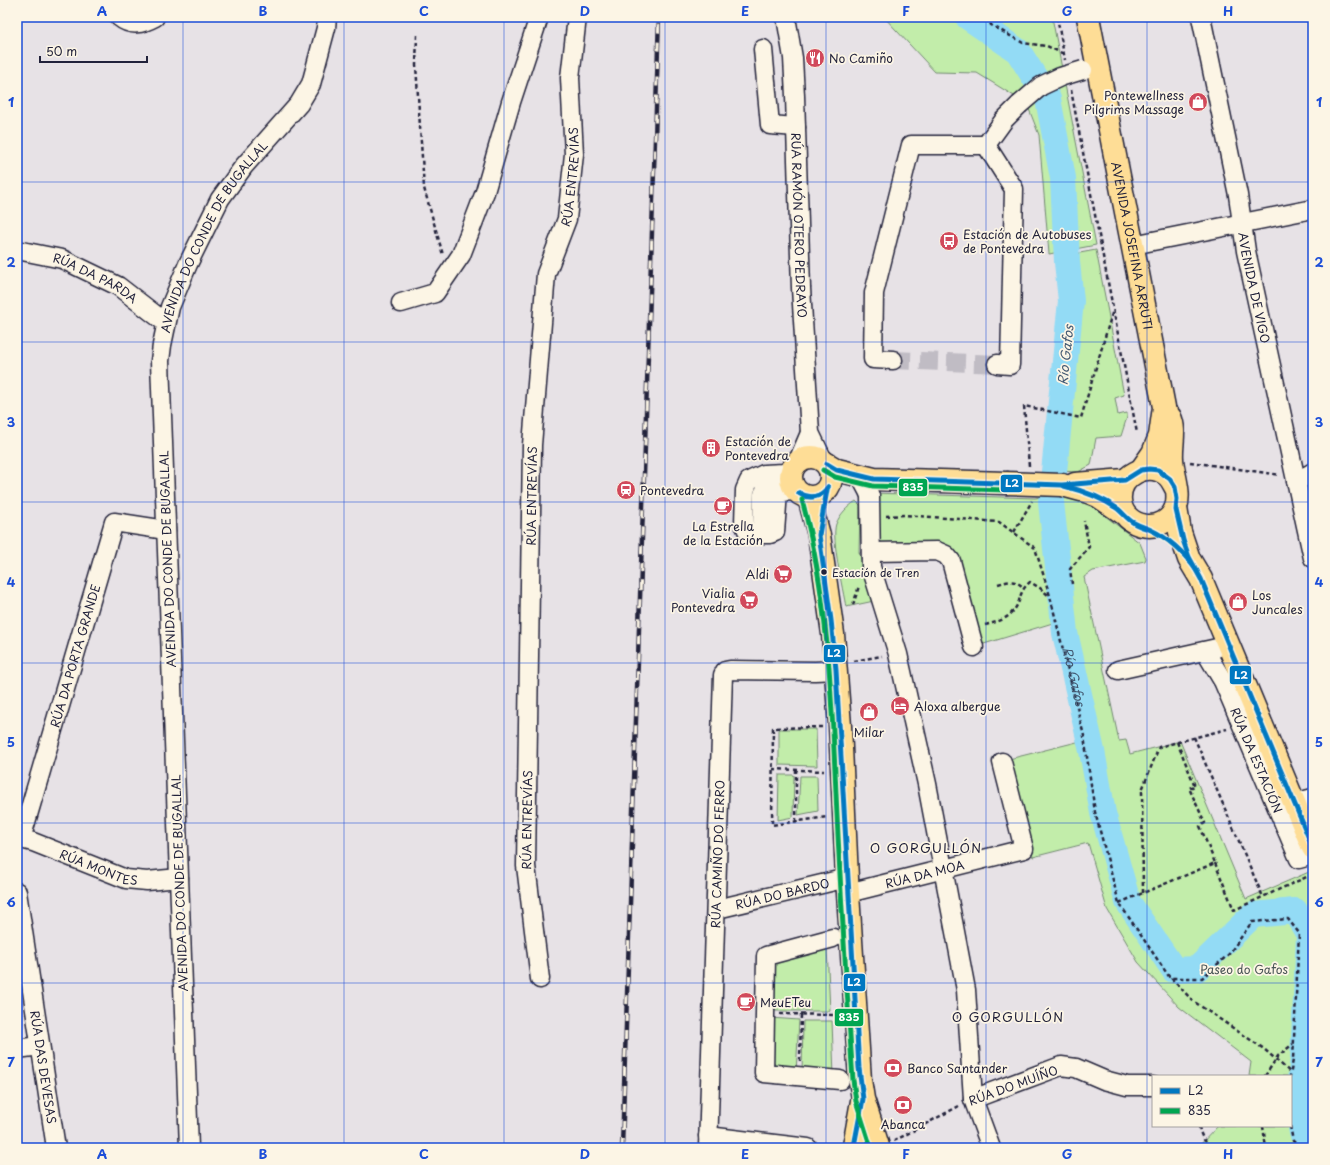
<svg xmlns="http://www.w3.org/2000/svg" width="1330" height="1165" font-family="'Playpen Sans',sans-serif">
<rect width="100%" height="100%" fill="#e7e2e6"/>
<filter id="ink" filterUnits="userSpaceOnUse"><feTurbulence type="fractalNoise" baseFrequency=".025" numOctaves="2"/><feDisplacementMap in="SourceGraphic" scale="8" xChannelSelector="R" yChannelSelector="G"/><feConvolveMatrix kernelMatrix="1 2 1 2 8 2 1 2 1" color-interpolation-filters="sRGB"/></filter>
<g filter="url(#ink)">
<g fill="#c2edaa" stroke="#728872">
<path d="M 884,17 L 1052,17 L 1096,245 L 1049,254 L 1039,135 L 1027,104 L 977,73 L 935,72 Z"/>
<path d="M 1096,250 L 1124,395 L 1115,398 L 1118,415 L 1127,413 L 1127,417 L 1121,436 L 1096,438 L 1091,465 L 1078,472 L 1059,471 L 1075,310 L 1069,255 Z"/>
<path d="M 871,493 L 1035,498 L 1068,493 L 1090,504 L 1140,543 L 1146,558 L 1145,561 L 1093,571 L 1084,577 L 1119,741 L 1126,740 L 1130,754 L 1180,741 L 1246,899 L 1309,872 L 1313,881 L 1313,1078 L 1311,1090 L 1313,1103 L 1313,1148 L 1197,1148 L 1218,1126 L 1291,1126 L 1291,1076 L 1249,1076 L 1251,1062 L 1179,1007 L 1138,962 L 1107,909 L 1088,843 L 1033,857 L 1009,759 L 1085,740 L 1056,622 L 974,647 L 958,557 C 953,549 949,546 940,543 L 877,545 Z"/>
<path d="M 856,501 L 860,505 L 859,552 L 874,601 L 846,607 C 843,590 831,538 836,524 C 840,514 847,507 856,501 Z"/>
<path d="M 779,729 L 816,729 L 817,766 L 779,765 Z"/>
<path d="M 779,775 L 794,775 L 793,817 L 778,820 Z"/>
<path d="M 800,776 L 817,776 L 818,811 L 798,815 Z"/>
<path d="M 827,947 L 830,1011 L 771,1011 L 772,961 Z"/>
<path d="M 770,1018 L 799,1020 L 796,1073 L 770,1071 Z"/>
<path d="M 803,1021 L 832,1021 L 834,1077 L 802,1074 Z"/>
</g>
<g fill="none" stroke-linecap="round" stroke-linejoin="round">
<path stroke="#93dbf5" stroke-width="26" id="s1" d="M 968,17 L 1018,51 L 1048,99 L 1063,178 L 1067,262 L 1071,301 L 1051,502 L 1065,633 L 1092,751 L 1103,813 L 1128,902 L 1174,970 L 1197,969 L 1253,915 L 1295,911 L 1309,935 L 1303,1058 L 1297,1102 L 1302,1133 L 1313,1144"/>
<path stroke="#c0bcc4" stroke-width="18" stroke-dasharray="18 9" stroke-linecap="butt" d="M 893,360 L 997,364"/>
<defs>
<g id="minor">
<path d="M 119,17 C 131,27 142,24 155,17"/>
<path id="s2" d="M 786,17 L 793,58 L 795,96 L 801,288 L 810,433 L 823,460"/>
<path id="s3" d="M 1201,17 L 1238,195 L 1246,251 L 1313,558"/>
<path d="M 763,49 L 770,125 L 796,127"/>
<path d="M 986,145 L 1014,189 L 1010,365 L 997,364"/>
<path d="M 986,145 L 1004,120 L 1019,105"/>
<path d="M 1133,245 L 1313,209"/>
<path id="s4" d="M 17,250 L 62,259 L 118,286 L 166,323"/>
<path d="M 401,303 L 435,293 L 461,255 L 485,192 L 511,102 L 539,17"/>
<path d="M 893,360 L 873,359 L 874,293 L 911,145 L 986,145"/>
<path d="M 798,461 L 810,433"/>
<path d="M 794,467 L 784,473 L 764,474 L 749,481 L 745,490 L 744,524 L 749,534 L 770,534 L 775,532 L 778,492 L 796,491"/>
<path d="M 859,474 L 868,491 L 870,496 L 871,567 L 898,654 L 927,784 L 966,990 L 973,1099 L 991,1148"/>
<path d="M 1296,482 L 1313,472"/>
<path d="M 762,526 L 763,494 L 770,485 L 786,483"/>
<path d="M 871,552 L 937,551 L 946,555 L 951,561 L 974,647"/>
<path id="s5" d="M 1205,651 L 1223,681 L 1299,859 L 1313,855"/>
<path d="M 1118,670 L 1217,648"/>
<path d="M 1294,803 L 1313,798"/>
<path id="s6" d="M 21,839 L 114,522 L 166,530"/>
<path id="s7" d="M 21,839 L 33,842 L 126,879 L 147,881 L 179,878"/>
<path id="s8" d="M 17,892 L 56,1148"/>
<path id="s9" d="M 848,893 L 1024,849 L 1002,762"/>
<path id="s10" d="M 717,909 L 847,878"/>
<path d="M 833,938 L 766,956 L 764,1073 L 840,1080"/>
<path id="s11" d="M 540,979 L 526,866 L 532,445 L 546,274 L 567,219 L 574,154 L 570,78 L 577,17"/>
<path d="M 17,1049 L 40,1046"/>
<path d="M 973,1099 L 1061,1066 L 1076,1068 L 1104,1080 L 1127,1086 L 1153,1086"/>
<path d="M 708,1136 L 808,1148"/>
<path id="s12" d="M 189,1148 L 160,361 L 162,345 L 170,307 L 188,264 L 220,199 L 244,166 L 299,104 L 311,84 L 326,28 L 327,17"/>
<path id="s13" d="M 708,1148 L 723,675 L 725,671 L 730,670 L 815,671 L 836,670"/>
</g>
<g id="major">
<circle cx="811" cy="477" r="20"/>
<path d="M 827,464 L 837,470 L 874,479 L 1006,483"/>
<path d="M 1075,484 L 1125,480"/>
<path d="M 1062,485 L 1088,492 L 1098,496 L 1123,513"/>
<path d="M 809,498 L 819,535 L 833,634 L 840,726 L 847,878 L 860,1080 L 863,1099 L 878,1146"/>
<path d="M 854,1146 L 862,1101"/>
</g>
<g id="highway">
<path id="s14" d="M 1088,17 L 1164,407 L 1160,436 L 1153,453 L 1141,470"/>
<path d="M 1170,417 C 1176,430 1171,445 1172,459 C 1173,474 1181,492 1176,507 C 1166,536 1122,530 1120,500 C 1118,475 1148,460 1167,475 C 1172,479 1174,485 1177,490"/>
<path d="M 1176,508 L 1180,532 L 1189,559 L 1201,579 L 1313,848"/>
</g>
</defs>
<use href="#minor" stroke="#22223b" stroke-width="21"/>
<use href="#major" stroke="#22223b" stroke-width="25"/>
<use href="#highway" stroke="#22223b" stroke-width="25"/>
<g stroke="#22223b" stroke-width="2.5" stroke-dasharray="4 3" stroke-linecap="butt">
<path d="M 987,17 L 991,25 L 1023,43 L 1047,46 L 1064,54"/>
<path d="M 1057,17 L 1065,60"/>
<path d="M 417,35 L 416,65 L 424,188 L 443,255"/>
<path d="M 1071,90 L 1137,433"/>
<path d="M 1190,462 L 1280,475"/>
<path d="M 1029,466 L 1024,406 L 1081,418 L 1113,310"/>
<path d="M 886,516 L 905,515 L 999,522 L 1035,548 L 1050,596 L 1084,736 L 1095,812 L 1119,903 L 1170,978 L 1202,978 L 1229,954 L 1252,922 L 1288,919 L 1299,933 L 1293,1060 L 1290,1076"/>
<path d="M 1014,532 L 1032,501"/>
<path d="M 998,584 C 1009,581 1014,579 1023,587"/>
<path d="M 1072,584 L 1070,569 L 1089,547 L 1084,521"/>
<path d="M 853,605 L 859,586"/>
<path d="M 985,625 C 1001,621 1012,618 1019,601 C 1021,593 1023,588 1030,582 L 1040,588 L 1049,596"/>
<path d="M 854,661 L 882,656"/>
<path d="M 822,727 L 773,728 L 772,825 L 827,817"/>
<path d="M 1194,737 L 1263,897"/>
<path d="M 773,769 L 824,771"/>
<path d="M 796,822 L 796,770"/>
<path d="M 1215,863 L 1234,910 L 1313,874"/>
<path d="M 1143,893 L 1142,790 L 1159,747 L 1227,729"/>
<path d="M 1119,903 L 1215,863 L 1200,826 L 1205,823 L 1189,788 L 1195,786 L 1177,742"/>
<path d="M 1171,978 L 1193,1001 L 1264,1049 L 1291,1073"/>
<path d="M 780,1014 L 836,1015"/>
<path d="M 800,1061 L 801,1014"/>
<path d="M 1265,1076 L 1278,1056 L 1293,1044"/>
<path d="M 1199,1126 C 1201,1138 1205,1143 1215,1148"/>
<path d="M 1263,1126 L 1266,1148"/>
<path d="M 1290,1126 L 1293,1141 L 1301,1148"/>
<path d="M 894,1141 L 959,1106"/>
</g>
<use href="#minor" stroke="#fcf5e5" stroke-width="18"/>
<use href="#major" stroke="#fedd96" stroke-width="22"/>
<use href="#highway" stroke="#fedd96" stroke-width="22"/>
<defs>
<path id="rail" d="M 622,1148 L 659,17"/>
</defs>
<use href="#rail" stroke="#22223b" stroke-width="4.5"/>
<use href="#rail" stroke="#fcf5e5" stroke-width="3" stroke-dasharray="9" stroke-linecap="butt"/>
<defs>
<path id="minor-bridge" d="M 1019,105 L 1041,86 L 1060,77 L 1083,70"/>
<path id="major-bridge" d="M 1006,483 L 1062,485"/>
</defs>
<use href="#minor-bridge" stroke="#22223b" stroke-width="21" stroke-linecap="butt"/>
<use href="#major-bridge" stroke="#22223b" stroke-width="25" stroke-linecap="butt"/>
<use href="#minor-bridge" stroke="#fcf5e5" stroke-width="18"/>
<use href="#major-bridge" stroke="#fedd96" stroke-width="22"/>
<defs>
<g id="bus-1">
<path d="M 827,464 L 837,470 L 874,479 L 1062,485 L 1125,480 L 1141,470 L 1149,469 L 1158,470 L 1170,479 L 1175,487 L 1177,499 L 1176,510 L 1183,540 L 1189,557 L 1201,579 L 1313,848"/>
<path d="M 1064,486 C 1084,491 1101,497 1118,509 C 1123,513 1128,520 1134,523 C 1139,526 1146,528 1151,530 C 1170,539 1185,554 1197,571"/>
<path d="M 827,490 L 819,535 L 831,620 L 836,670 L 859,1068 L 863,1099 L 854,1146"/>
<path d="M 799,493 C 809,499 821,498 828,487"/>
<path d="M 799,493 C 808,500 821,498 828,487"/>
</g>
<g id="bus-2">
<path d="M 823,470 L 835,477 L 873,486 L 1006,490"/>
<path d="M 802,500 C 830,602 832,710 837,815 C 841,903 847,992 853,1080 L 856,1101 L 871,1148"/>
</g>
</defs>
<use href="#bus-1" stroke="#fcf5e5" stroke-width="8"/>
<use href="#bus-2" stroke="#fcf5e5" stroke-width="8"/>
<use href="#bus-1" stroke="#0078c1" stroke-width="5"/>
<use href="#bus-2" stroke="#00a651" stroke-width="5"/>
</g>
</g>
<path fill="none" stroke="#1d4ed8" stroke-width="1" stroke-opacity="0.55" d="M 183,17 L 183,1148M 344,17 L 344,1148M 504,17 L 504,1148M 665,17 L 665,1148M 826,17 L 826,1148M 986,17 L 986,1148M 1147,17 L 1147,1148M 17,182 L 1313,182M 17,342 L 1313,342M 17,502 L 1313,502M 17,663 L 1313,663M 17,823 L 1313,823M 17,983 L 1313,983"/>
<defs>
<symbol id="restaurant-disc" viewBox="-11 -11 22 22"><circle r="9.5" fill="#d1495b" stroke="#fcf5e5"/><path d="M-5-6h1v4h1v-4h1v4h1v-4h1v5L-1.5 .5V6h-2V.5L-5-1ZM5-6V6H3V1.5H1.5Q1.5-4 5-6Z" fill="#fff"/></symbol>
<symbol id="shop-disc" viewBox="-11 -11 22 22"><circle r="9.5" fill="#d1495b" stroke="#fcf5e5"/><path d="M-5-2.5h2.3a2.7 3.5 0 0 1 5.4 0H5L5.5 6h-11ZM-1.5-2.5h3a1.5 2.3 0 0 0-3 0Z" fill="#fff"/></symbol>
<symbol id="bus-disc" viewBox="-11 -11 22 22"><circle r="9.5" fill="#d1495b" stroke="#fcf5e5"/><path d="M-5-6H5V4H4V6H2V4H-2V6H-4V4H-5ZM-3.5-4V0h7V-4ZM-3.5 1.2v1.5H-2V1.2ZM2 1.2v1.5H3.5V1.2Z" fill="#fff"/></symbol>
<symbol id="building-disc" viewBox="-11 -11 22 22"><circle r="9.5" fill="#d1495b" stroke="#fcf5e5"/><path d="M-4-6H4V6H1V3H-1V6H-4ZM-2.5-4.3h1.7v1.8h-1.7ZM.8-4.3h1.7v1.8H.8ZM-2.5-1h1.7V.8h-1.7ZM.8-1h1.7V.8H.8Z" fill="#fff"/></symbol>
<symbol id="station-disc" viewBox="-11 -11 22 22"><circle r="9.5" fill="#d1495b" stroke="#fcf5e5"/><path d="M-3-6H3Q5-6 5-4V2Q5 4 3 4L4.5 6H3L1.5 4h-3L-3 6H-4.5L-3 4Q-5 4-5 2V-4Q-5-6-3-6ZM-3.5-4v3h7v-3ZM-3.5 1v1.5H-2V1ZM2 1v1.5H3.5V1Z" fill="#fff"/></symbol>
<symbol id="cafe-disc" viewBox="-11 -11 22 22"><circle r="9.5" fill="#d1495b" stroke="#fcf5e5"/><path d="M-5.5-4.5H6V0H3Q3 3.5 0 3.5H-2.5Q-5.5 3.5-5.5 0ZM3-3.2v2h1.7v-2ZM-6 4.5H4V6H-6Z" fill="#fff"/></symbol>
<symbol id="supermarket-disc" viewBox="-11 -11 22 22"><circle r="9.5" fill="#d1495b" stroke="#fcf5e5"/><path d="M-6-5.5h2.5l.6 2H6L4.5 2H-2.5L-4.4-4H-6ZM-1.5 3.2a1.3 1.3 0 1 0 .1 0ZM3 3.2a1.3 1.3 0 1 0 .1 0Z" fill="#fff"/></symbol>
<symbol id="hotel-disc" viewBox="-11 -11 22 22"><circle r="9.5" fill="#d1495b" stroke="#fcf5e5"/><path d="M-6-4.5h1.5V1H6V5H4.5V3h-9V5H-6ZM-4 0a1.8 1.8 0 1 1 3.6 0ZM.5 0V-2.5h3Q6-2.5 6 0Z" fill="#fff"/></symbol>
<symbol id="bank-disc" viewBox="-11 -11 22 22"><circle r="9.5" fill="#d1495b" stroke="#fcf5e5"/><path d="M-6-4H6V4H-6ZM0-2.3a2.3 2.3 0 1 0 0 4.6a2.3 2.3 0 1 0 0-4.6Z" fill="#fff"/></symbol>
</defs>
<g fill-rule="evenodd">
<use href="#restaurant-disc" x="804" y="47" width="22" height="22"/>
<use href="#shop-disc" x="1187" y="91" width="22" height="22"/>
<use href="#bus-disc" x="938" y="230" width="22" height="22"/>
<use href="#building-disc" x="700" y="437" width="22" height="22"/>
<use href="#station-disc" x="615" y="479" width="22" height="22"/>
<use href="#cafe-disc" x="712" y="495" width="22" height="22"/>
<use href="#supermarket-disc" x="772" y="563" width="22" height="22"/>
<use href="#supermarket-disc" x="738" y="589" width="22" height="22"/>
<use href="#shop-disc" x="1227" y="591" width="22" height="22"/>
<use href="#hotel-disc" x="889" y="695" width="22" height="22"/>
<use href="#shop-disc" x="858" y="701" width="22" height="22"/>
<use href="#cafe-disc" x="735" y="991" width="22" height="22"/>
<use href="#bank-disc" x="882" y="1057" width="22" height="22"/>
<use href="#bank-disc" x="892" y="1094" width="22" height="22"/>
</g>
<circle fill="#22223b" stroke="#fcf5e5" stroke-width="1.5" cx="824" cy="572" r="3.5"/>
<g text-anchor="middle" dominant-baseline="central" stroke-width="3.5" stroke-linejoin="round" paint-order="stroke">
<g font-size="11" fill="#22223b" stroke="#fcf5e5" text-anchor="start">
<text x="832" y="572">Estación de Tren</text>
</g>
<g font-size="12" fill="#22223b" stroke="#fcf5e5" text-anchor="start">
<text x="829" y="58">No Camiño</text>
<text x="1184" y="95" text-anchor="end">Pontewellness<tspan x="1184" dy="14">Pilgrims Massage</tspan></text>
<text x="963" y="234">Estación de Autobuses<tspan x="963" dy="14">de Pontevedra</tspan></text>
<text x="725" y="441">Estación de<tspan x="725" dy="14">Pontevedra</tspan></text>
<text x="640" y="490">Pontevedra</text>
<text x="723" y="526" text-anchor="middle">La Estrella<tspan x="723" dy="14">de la Estación</tspan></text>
<text x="769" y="574" text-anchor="end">Aldi</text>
<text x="735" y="593" text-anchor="end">Vialia<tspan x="735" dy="14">Pontevedra</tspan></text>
<text x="1252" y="595">Los<tspan x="1252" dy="14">Juncales</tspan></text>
<text x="914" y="706">Aloxa albergue</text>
<text x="869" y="732" text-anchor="middle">Milar</text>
<text x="760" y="1002">MeuETeu</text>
<text x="907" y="1068">Banco Santander</text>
<text x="903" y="1124" text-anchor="middle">Abanca</text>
</g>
<g font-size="12" fill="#22223b" stroke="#fcf5e5">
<text stroke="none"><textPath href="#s11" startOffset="808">RÚA ENTREVÍAS</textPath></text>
<text stroke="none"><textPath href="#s2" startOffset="209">RÚA RAMÓN OTERO PEDRAYO</textPath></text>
<text stroke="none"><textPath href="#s12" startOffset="925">AVENIDA DO CONDE DE BUGALLAL</textPath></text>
<text stroke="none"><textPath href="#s14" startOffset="233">AVENIDA JOSEFINA ARRUTI</textPath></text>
<text stroke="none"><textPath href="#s4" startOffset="84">RÚA DA PARDA</textPath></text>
<text stroke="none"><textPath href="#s3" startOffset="276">AVENIDA DE VIGO</textPath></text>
<text stroke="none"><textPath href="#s11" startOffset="484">RÚA ENTREVÍAS</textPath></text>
<text transform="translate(167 559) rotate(-92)">AVENIDA DO CONDE DE BUGALLAL</text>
<text stroke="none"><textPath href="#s6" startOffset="191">RÚA DA PORTA GRANDE</textPath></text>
<text stroke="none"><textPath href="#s5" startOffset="121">RÚA DA ESTACIÓN</textPath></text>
<text stroke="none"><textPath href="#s11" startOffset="160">RÚA ENTREVÍAS</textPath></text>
<text stroke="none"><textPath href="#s13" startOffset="294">RÚA CAMIÑO DO FERRO</textPath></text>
<text stroke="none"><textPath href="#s7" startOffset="83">RÚA MONTES</textPath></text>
<text stroke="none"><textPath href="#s9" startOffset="79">RÚA DA MOA</textPath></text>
<text transform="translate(179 883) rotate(-92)">AVENIDA DO CONDE DE BUGALLAL</text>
<text stroke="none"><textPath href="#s10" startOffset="67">RÚA DO BARDO</textPath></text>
<text stroke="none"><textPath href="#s8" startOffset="177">RÚA DAS DEVESAS</textPath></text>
<text transform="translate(1013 1085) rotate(-20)">RÚA DO MUÍÑO</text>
</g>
<g font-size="12" fill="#4a5557" stroke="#fcf5e5">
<text x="1244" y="969">Paseo do Gafos</text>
</g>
<g font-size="13" font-style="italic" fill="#445a73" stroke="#fcf5e5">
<text transform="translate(1065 355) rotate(-84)">Río Gafos</text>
<text stroke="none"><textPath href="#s1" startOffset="699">Río Gafos</textPath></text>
</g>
<g font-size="13" letter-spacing="1" fill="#22223b" stroke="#fcf5e5">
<text x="926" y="847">O GORGULLÓN</text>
<text x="1008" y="1016">O GORGULLÓN</text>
</g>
</g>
<g stroke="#fcf5e5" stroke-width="1.5">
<rect x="1000" y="474" width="23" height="19" rx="4" fill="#0078c1"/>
<rect x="898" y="478" width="30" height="19" rx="4" fill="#00a651"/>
<rect x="823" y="644" width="23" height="19" rx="4" fill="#0078c1"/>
<rect x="1229" y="665" width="23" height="20" rx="4" fill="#0078c1"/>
<rect x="843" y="973" width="23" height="19" rx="4" fill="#0078c1"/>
<rect x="834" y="1008" width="30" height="19" rx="4" fill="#00a651"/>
</g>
<g font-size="11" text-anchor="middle" font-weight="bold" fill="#fff">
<text x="1012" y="487">L2</text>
<text x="913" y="491">835</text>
<text x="834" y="657">L2</text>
<text x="1241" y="679">L2</text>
<text x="854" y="986">L2</text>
<text x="849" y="1021">835</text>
</g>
<rect width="1330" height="1165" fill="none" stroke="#fcf5e5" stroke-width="44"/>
<rect x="1152" y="1075" width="140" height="52" fill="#fcf5e5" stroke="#a5a1a1"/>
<rect x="1160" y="1088" width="20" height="6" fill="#0078c1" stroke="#a5a1a1"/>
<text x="1188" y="1095" font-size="12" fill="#22223b">L2</text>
<rect x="1160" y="1108" width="20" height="6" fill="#00a651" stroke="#a5a1a1"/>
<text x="1188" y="1115" font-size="12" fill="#22223b">835</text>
<path d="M40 56v6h107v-6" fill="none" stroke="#22223b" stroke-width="2"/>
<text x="46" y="56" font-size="12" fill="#22223b" stroke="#fcf5e5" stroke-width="3" paint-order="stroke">50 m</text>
<rect x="22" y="22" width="1286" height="1121" fill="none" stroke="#1d4ed8" stroke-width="1.5"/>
<g font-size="13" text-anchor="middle" font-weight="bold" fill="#1d4ed8">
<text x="102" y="16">A</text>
<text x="263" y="16">B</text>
<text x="424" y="16">C</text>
<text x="585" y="16">D</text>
<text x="745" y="16">E</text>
<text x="906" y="16">F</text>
<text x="1067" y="16">G</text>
<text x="1228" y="16">H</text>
<text x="11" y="107">1</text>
<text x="1319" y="107">1</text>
<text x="11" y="267">2</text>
<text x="1319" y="267">2</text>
<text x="11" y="427">3</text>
<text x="1319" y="427">3</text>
<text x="11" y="587">4</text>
<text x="1319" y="587">4</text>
<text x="11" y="747">5</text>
<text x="1319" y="747">5</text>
<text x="11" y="907">6</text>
<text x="1319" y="907">6</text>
<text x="11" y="1067">7</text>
<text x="1319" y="1067">7</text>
<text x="102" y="1159">A</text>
<text x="263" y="1159">B</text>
<text x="424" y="1159">C</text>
<text x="585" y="1159">D</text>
<text x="745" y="1159">E</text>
<text x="906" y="1159">F</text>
<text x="1067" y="1159">G</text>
<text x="1228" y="1159">H</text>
</g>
</svg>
